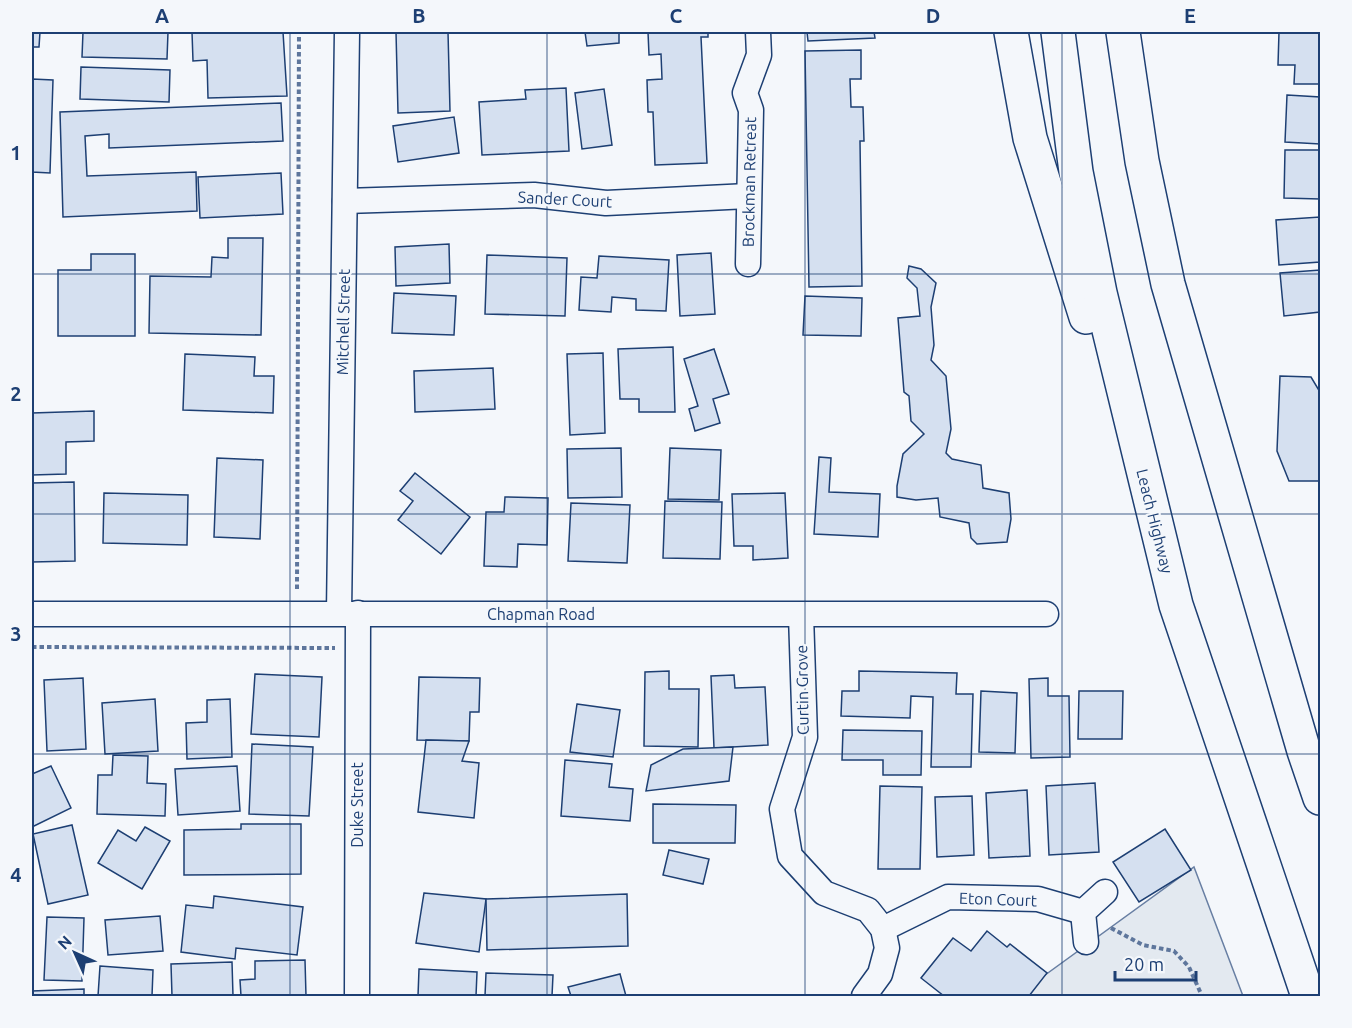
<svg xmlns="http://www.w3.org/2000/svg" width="1352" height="1028" font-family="Ubuntu,sans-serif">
<rect width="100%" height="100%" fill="#f4f7fb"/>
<path fill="#e3e9f0" stroke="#687fa3" stroke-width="1.5" d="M 1194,867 L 1243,996 L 1027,996 L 1041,978 Z"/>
<g fill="#d5e0f0" stroke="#1d3f73" stroke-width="1.5">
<path d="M 32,32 L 40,32 L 39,47 L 32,47 Z"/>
<path d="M 83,32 L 168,32 L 167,59 L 82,57 Z"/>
<path d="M 192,32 L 283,32 L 287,96 L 208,98 L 207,60 L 193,61 Z"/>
<path d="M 396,32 L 448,32 L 450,111 L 398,113 Z"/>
<path d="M 585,32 L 619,32 L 619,43 L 587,46 Z"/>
<path d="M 648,32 L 708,32 L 708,37 L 701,37 L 707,163 L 655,165 L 653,112 L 648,112 L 647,80 L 662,79 L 661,54 L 649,55 Z"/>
<path d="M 807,32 L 874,32 L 875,38 L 808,41 Z"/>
<path d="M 1279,32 L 1320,32 L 1320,84 L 1294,84 L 1295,65 L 1278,65 Z"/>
<path d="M 861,50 L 861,79 L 850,79 L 851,107 L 863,107 L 864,141 L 860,141 L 862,286 L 809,287 L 805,51 Z"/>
<path d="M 81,67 L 170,70 L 169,102 L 80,99 Z"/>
<path d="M 32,79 L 53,80 L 50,173 L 32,172 Z"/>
<path d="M 566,88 L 569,151 L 482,155 L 479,102 L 526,99 L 525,90 Z"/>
<path d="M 604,89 L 612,145 L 582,149 L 575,93 Z"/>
<path d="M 1287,95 L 1320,97 L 1320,144 L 1285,142 Z"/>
<path d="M 281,103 L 283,141 L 109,148 L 109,134 L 85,136 L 87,176 L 196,172 L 197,211 L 63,217 L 60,112 Z"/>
<path d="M 454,117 L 459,153 L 398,162 L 393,126 Z"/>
<path d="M 1285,150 L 1320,150 L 1320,199 L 1284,198 Z"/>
<path d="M 281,173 L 283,214 L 200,218 L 198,177 Z"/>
<path d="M 1320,217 L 1320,262 L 1279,265 L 1276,220 Z"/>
<path d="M 228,238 L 263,238 L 261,335 L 149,333 L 150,276 L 211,277 L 212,257 L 228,258 Z"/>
<path d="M 449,244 L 450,283 L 396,286 L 395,247 Z"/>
<path d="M 711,253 L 715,314 L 680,316 L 677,255 Z"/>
<path d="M 91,254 L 135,254 L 135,336 L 58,336 L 58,270 L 91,270 Z"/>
<path d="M 487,255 L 567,258 L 565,316 L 485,314 Z"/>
<path d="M 599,256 L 669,260 L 666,311 L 636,310 L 636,299 L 612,297 L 611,312 L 579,310 L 581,277 L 597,278 Z"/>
<path d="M 909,266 L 921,269 L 936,283 L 931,307 L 934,345 L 931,360 L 946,376 L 951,429 L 946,453 L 952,459 L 981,465 L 983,488 L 1009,493 L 1011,519 L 1007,542 L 977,544 L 971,538 L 969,523 L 940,517 L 938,498 L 916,500 L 897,497 L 897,486 L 903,454 L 924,434 L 911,421 L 909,396 L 904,392 L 898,318 L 920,316 L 917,288 L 907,278 Z"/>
<path d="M 1320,270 L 1320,312 L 1284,316 L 1280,273 Z"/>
<path d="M 394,293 L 456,296 L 454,335 L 392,333 Z"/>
<path d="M 805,296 L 862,298 L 861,336 L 803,335 Z"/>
<path d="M 673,347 L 675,412 L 639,412 L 639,399 L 620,399 L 618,349 Z"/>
<path d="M 714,349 L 729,394 L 713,399 L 720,423 L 695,431 L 689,409 L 698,406 L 684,359 Z"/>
<path d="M 603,353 L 605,433 L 570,435 L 567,354 Z"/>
<path d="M 185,354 L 255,357 L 254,376 L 274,376 L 273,413 L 183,410 Z"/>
<path d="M 493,368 L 495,409 L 415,412 L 414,371 Z"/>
<path d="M 1280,376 L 1311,377 L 1320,392 L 1320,481 L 1289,481 L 1277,451 Z"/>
<path d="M 94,411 L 94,441 L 66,442 L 66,474 L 32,475 L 32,413 Z"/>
<path d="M 621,448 L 622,497 L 568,498 L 567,449 Z"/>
<path d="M 670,448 L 721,450 L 719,500 L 668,499 Z"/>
<path d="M 819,457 L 831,458 L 829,492 L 880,494 L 878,537 L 814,534 Z"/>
<path d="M 217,458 L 263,460 L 260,539 L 214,537 Z"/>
<path d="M 415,473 L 470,517 L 441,554 L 398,520 L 413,501 L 400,491 Z"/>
<path d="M 74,482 L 75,561 L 32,562 L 32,483 Z"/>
<path d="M 104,493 L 188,495 L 187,545 L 103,543 Z"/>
<path d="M 785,493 L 788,558 L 753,560 L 753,546 L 734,546 L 732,494 Z"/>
<path d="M 505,497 L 548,498 L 547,545 L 518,544 L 517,567 L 484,566 L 486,512 L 504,512 Z"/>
<path d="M 665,501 L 722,502 L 720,559 L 663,558 Z"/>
<path d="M 571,503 L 630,505 L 627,563 L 568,561 Z"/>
<path d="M 669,671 L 669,689 L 699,689 L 698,747 L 644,746 L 645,672 Z"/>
<path d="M 859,671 L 957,673 L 956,694 L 973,694 L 971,767 L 931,767 L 933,697 L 911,696 L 910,718 L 841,716 L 842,691 L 859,691 Z"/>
<path d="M 255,674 L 322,677 L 319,737 L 251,734 Z"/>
<path d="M 734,675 L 735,688 L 765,687 L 768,745 L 714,748 L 711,676 Z"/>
<path d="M 419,677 L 480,678 L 479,712 L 470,712 L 469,741 L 417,740 Z"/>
<path d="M 83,678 L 86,749 L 47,751 L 44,680 Z"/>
<path d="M 1048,678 L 1048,696 L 1069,696 L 1070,757 L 1031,758 L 1029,679 Z"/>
<path d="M 981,691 L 1017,693 L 1015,753 L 979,752 Z"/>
<path d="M 1079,691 L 1123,691 L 1122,739 L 1078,739 Z"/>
<path d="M 155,699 L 158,751 L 105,754 L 102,703 Z"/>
<path d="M 230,699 L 232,757 L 187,759 L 186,723 L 207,722 L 207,700 Z"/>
<path d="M 577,704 L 620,710 L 613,757 L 570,752 Z"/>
<path d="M 843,730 L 922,731 L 921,775 L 883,775 L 883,760 L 842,760 Z"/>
<path d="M 426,740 L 469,741 L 462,761 L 479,763 L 474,818 L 418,812 Z"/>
<path d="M 252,744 L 313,747 L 309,816 L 249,814 Z"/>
<path d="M 733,747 L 729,781 L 646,791 L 651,765 L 683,749 Z"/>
<path d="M 113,755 L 148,756 L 147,783 L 166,784 L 165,816 L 97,814 L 98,775 L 112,775 Z"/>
<path d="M 565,760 L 612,764 L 609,787 L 633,789 L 630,821 L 561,816 Z"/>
<path d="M 51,766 L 71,808 L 32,827 L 32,774 Z"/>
<path d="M 237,766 L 240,811 L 178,815 L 175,769 Z"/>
<path d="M 1095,783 L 1099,852 L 1049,855 L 1046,786 Z"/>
<path d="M 880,786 L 922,787 L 920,869 L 878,869 Z"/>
<path d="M 1027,790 L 1030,856 L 989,858 L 986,793 Z"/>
<path d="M 972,796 L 974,855 L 937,857 L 935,797 Z"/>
<path d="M 653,804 L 736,805 L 735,843 L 653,843 Z"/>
<path d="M 241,824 L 301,824 L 301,874 L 184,875 L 184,830 L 241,829 Z"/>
<path d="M 72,825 L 88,895 L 48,904 L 33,834 Z"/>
<path d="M 145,827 L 170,841 L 142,889 L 98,863 L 118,830 L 136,841 Z"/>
<path d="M 1165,829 L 1191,870 L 1139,902 L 1113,862 Z"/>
<path d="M 669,850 L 709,859 L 703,884 L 663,875 Z"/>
<path d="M 424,893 L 486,899 L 479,952 L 416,943 Z"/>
<path d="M 627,894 L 628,946 L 487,950 L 486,899 Z"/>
<path d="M 214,896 L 303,907 L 297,955 L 236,948 L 235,959 L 181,952 L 186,905 L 213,908 Z"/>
<path d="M 160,916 L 163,951 L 108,955 L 105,920 Z"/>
<path d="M 47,917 L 84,918 L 82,981 L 44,980 Z"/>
<path d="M 987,931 L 1007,947 L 1010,944 L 1047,973 L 1029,996 L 944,996 L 921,978 L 953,938 L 971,951 Z"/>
<path d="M 305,960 L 306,996 L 241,996 L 240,980 L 255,979 L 255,961 Z"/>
<path d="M 232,962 L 233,996 L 172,996 L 171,964 Z"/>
<path d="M 100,966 L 153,970 L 152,996 L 98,996 Z"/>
<path d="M 419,969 L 477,972 L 476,996 L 418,996 Z"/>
<path d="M 486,973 L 553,975 L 552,996 L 485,996 Z"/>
<path d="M 620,974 L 626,996 L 571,996 L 568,987 Z"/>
<path d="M 84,989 L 84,996 L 32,996 L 32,991 Z"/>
</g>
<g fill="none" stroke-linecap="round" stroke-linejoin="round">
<defs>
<g id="street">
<path d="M 345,201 L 534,195 L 606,203 L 748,196"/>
<path d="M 748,264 L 751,110 L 745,93 L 759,55 L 758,32"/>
<path d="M 339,613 L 347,32"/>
<path d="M 32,614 L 1046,614"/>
<path d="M 801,615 L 805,737 L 782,809 L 790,856 L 824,893 L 868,910 L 883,929 L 887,948 L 880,974 L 864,996"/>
<path d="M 883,929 L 948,897 L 1038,899 L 1083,912"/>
<path d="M 1086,942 L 1083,912 L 1105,892"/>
<path d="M 357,996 L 358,613"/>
</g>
<g id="highway">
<path d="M 1011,32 L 1030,138 L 1086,317"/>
<path d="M 1058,32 L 1076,172 L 1100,293 L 1176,605 L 1308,996"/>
<path d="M 1123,32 L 1142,161 L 1168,284 L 1304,751 L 1320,798"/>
</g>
</defs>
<use href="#street" stroke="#1d3f73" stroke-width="27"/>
<use href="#highway" stroke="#1d3f73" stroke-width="36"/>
<g stroke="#5e769c" stroke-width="4" stroke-dasharray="4.5 3" stroke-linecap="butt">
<path d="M 297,589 L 299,32"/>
<path d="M 32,647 L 335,648"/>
<path d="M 1111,928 L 1143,945 L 1174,951 L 1189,967 L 1202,996"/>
</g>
<use href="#street" stroke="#f4f7fb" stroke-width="24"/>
<use href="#highway" stroke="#f4f7fb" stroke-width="33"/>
</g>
<path fill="none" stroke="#1d3f73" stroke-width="1.5" stroke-opacity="0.55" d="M 290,32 L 290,996M 547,32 L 547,996M 805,32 L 805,996M 1062,32 L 1062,996M 32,274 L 1320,274M 32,514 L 1320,514M 32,754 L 1320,754"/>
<g text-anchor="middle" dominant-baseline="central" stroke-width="4.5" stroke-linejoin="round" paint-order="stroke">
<g font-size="16" fill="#1d3f73" stroke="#f4f7fb">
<text transform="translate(749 182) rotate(-89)">Brockman Retreat</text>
<text transform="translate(565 199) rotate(3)">Sander Court</text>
<text transform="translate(343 322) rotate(-89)">Mitchell Street</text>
<text transform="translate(1155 521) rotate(76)">Leach Highway</text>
<text x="541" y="614">Chapman Road</text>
<text transform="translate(802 690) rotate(-91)">Curtin Grove</text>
<text transform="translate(357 805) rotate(-90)">Duke Street</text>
<text transform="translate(998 899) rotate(2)">Eton Court</text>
</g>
</g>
<rect width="1352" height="1028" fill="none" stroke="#f4f7fb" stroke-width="66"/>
<g transform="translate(75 953) rotate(315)" stroke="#f4f7fb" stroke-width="4.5" paint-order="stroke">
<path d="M0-4.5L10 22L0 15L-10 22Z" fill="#1d3f73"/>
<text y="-9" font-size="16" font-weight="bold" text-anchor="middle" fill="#1d3f73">N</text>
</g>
<path d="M1115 971v9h81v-9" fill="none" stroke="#1d3f73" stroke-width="3"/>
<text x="1124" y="971" font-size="18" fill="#1d3f73" stroke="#f4f7fb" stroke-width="4.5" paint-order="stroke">20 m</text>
<rect x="33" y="33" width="1286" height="962" fill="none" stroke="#1d3f73" stroke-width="2"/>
<g font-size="20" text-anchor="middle" font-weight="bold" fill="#1d3f73">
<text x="162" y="23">A</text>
<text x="419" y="23">B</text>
<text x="676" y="23">C</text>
<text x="933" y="23">D</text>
<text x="1190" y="23">E</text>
<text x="16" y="160">1</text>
<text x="16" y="401">2</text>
<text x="16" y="641">3</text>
<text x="16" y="882">4</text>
</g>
</svg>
